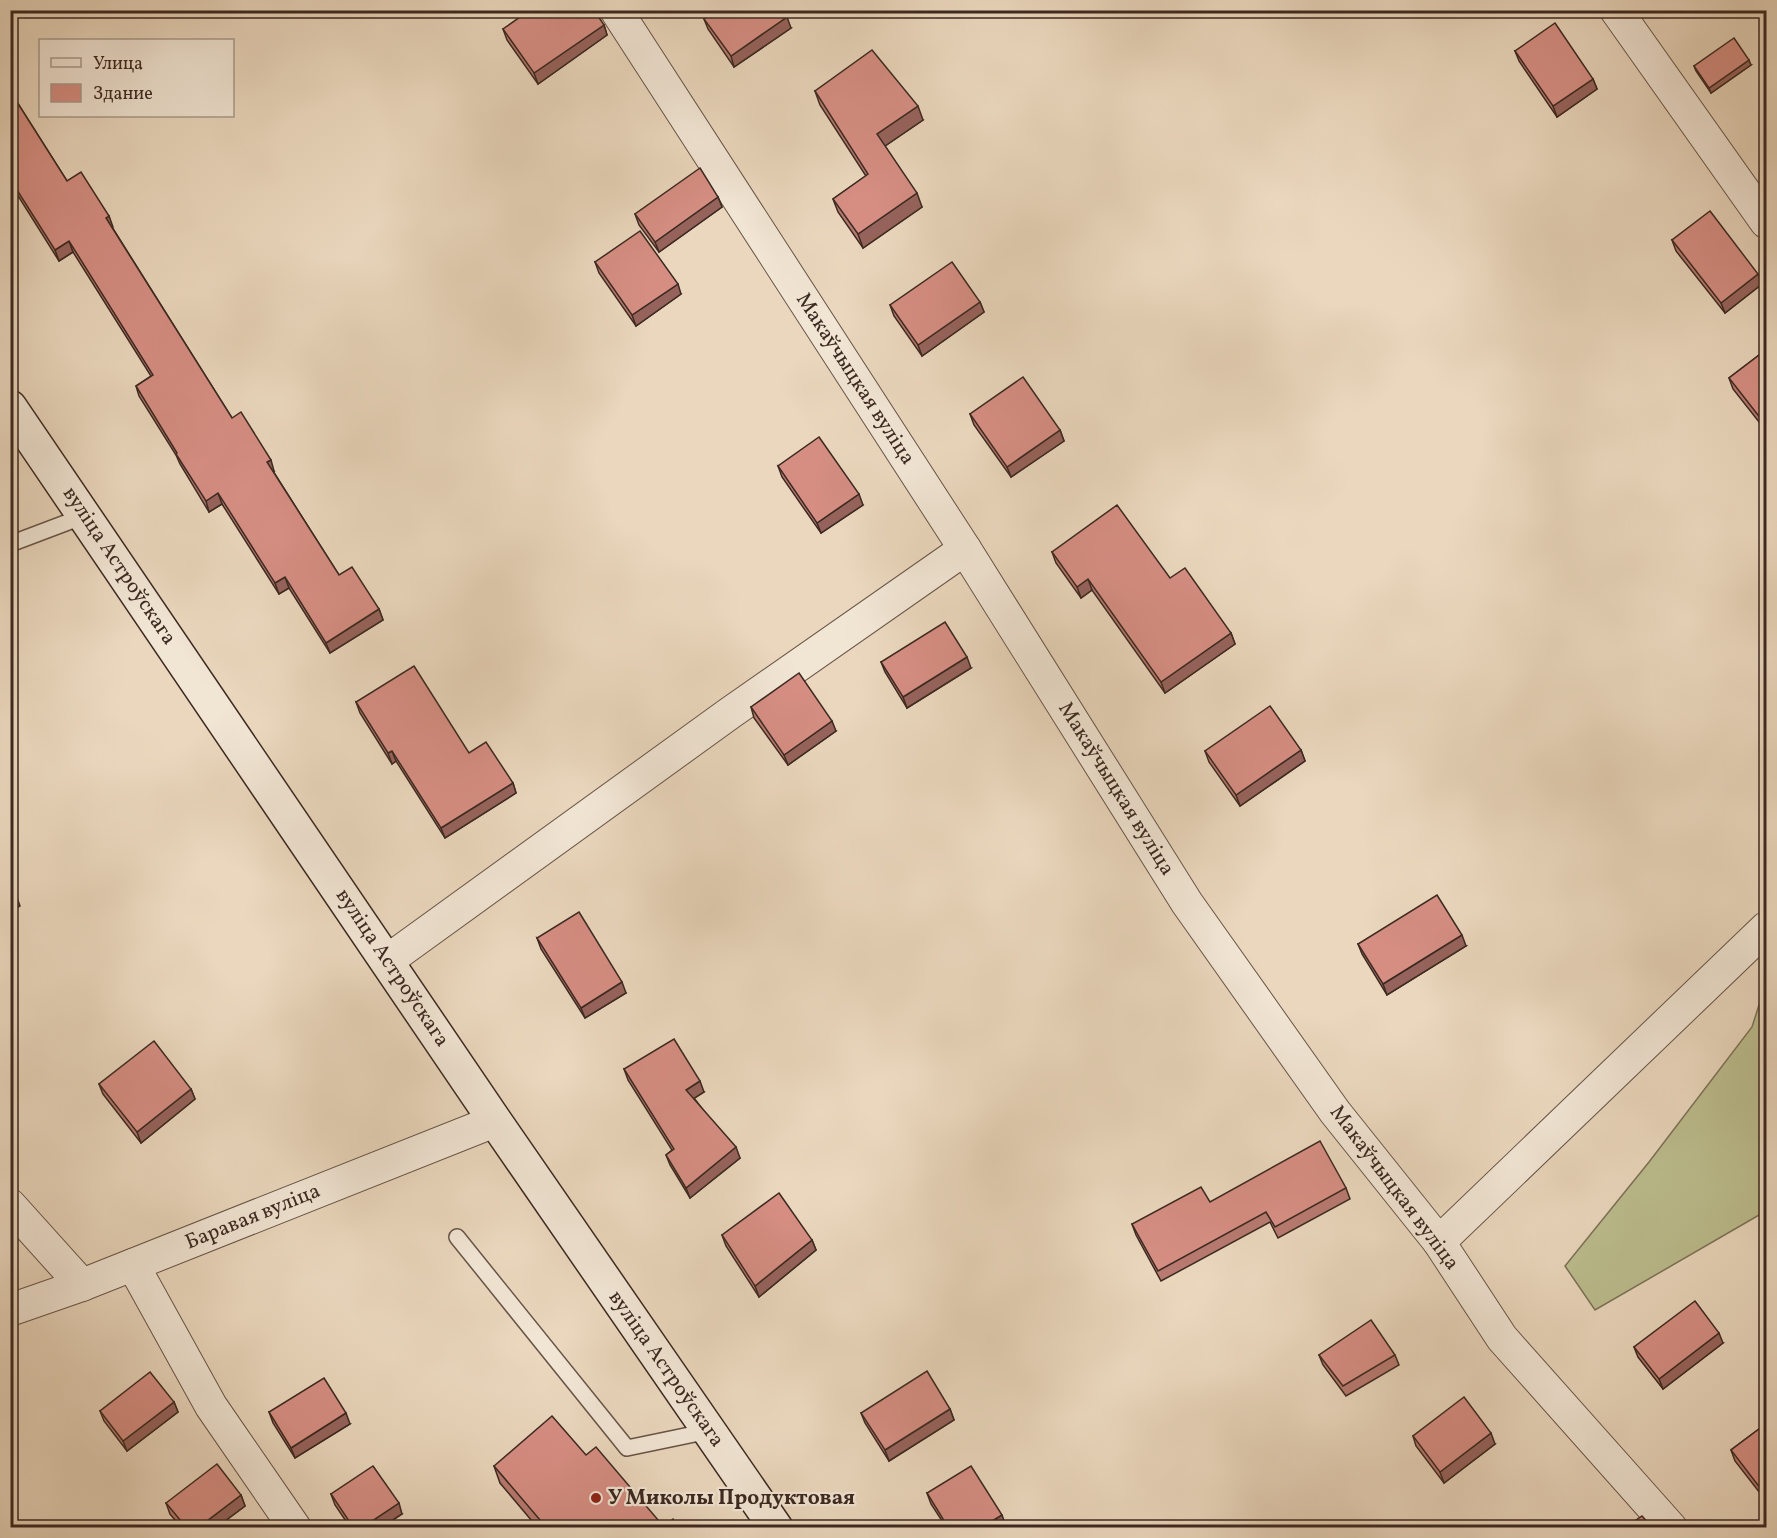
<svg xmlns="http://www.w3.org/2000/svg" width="1777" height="1538" font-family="Vollkorn,serif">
<rect width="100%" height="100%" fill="#ead7bd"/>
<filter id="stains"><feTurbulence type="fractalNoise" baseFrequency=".00333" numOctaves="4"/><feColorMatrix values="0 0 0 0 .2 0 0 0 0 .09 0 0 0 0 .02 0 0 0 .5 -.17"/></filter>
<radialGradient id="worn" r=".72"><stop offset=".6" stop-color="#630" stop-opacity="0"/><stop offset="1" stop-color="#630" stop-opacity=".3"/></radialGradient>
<path fill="#bcbd8e" stroke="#7c7358" stroke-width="1.5" d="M 1766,983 L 1766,1211 L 1595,1310 L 1565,1266 L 1649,1162 L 1752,1027 Z"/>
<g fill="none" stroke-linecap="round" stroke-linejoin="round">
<defs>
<g id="lane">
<path d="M 10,544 L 84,516"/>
<path d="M 457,1237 L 627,1448 L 709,1431"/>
</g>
<g id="street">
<path d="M 616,10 L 965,549 L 1187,903 L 1335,1112 L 1439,1242 L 1502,1338 L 1671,1528"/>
<path d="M 1616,10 L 1766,222"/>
<path d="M 387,961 L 730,713 L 965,549"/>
<path d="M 10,1205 L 82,1285"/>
<path d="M 1439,1242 L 1766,928"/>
<path d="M 133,1265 L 211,1406 L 295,1528"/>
<path d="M 10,1310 L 82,1285 L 495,1121"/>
</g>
<path id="secondary" d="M 10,407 L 495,1121 L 776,1528"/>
</defs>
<use href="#lane" stroke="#685448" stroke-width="18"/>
<use href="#street" stroke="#685448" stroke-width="34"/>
<use href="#secondary" stroke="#3c2921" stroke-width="36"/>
<use href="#lane" stroke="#f1e5d4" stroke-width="15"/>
<use href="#street" stroke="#f1e5d4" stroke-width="32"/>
<use href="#secondary" stroke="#f1e5d4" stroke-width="33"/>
</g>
<g fill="#b87a71" stroke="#3c2921" stroke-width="1.5">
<path d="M 704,19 L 791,28 L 734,67 L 708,29 Z"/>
<path d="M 604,25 L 607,35 L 538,84 L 507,40 L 503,29 Z"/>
<path d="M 1515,51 L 1593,79 L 1597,89 L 1557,117 L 1519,61 Z"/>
<path d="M 1751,65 L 1711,93 L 1696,71 L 1694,66 Z"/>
<path d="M 10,91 L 67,181 L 109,216 L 112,227 L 232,418 L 274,471 L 273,471 L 339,575 L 379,609 L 383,620 L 330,653 L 289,588 L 279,594 L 222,504 L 209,512 L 180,464 L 176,455 L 139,396 L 136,386 L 151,376 L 73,252 L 59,261 L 10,183 Z"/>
<path d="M 815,91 L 923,120 L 885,146 L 922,207 L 863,248 L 838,212 L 833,199 L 866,176 L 820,105 Z"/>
<path d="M 718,197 L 722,207 L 659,252 L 639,225 L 635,214 Z"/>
<path d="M 1672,240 L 1758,274 L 1762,284 L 1725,313 L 1676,251 Z"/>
<path d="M 595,262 L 681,294 L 636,326 L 599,273 Z"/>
<path d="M 980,302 L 984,312 L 922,356 L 894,316 L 890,305 Z"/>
<path d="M 1767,349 L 1767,432 L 1733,389 L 1729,378 Z"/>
<path d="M 970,414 L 1060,430 L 1064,441 L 1011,477 L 974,425 Z"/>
<path d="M 778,466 L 863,505 L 821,533 L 782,477 Z"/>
<path d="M 1052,552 L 1170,578 L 1231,633 L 1235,644 L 1165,693 L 1092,590 L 1081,598 L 1056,563 Z"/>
<path d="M 881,662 L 971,668 L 907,708 L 885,672 Z"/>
<path d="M 356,702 L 469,753 L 513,783 L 516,793 L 445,838 L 396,761 L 392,764 L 360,713 Z"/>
<path d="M 751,707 L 836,731 L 788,765 L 754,718 Z"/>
<path d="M 1301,750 L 1305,761 L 1240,806 L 1209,762 L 1205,751 Z"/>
<path d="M 537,938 L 626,993 L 585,1018 L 541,949 Z"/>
<path d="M 1358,944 L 1466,946 L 1387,995 L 1362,954 Z"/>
<path d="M 624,1069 L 704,1092 L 694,1098 L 740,1158 L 690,1198 L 670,1165 L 666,1155 L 672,1150 L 628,1080 Z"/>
<path d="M 99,1084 L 191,1089 L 195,1099 L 141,1143 L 103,1094 Z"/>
<path d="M 1346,1188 L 1350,1199 L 1278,1238 L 1270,1222 L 1161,1281 L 1136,1235 L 1132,1224 Z"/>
<path d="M 722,1235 L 812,1240 L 816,1250 L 759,1297 L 726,1246 Z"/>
<path d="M 1723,1343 L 1663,1389 L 1638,1357 L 1634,1347 Z"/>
<path d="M 1319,1355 L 1395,1355 L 1399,1365 L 1346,1396 L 1323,1365 Z"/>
<path d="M 174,1402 L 178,1412 L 127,1451 L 104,1421 L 100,1411 Z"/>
<path d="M 950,1409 L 954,1420 L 889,1461 L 865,1423 L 861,1413 Z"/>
<path d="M 269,1412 L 350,1424 L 295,1458 L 273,1423 Z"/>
<path d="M 1767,1423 L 1767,1502 L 1735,1461 L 1731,1450 Z"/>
<path d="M 1413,1436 L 1495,1444 L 1444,1483 L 1416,1446 Z"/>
<path d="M 586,1455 L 664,1527 L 680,1527 L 537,1527 L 500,1483 L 494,1466 Z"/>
<path d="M 927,1493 L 1006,1526 L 1003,1527 L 946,1527 L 931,1504 Z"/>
<path d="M 331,1494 L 402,1514 L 382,1527 L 350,1527 L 335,1505 Z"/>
<path d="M 241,1495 L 245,1506 L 217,1527 L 181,1527 L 170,1514 L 166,1503 Z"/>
</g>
<g fill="#96635c" stroke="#3c2921" stroke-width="1.5">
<path d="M 787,17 L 791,28 L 734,67 L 731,56 Z"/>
<path d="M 604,25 L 607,35 L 538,84 L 534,73 Z"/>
<path d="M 1749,60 L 1751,65 L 1711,93 L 1709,88 Z"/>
<path d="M 1593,79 L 1597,89 L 1557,117 L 1553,106 Z"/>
<path d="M 918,106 L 923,120 L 882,148 L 877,134 Z"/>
<path d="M 917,193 L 922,207 L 863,248 L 858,234 Z"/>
<path d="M 718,197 L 722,207 L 659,252 L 655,242 Z"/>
<path d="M 109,216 L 113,227 L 110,228 L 106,218 Z"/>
<path d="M 69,241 L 73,252 L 59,261 L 55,250 Z"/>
<path d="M 1758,274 L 1762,284 L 1725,313 L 1721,303 Z"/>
<path d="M 678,284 L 681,294 L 636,326 L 632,315 Z"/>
<path d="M 980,302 L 984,312 L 922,356 L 918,345 Z"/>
<path d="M 1060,430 L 1064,441 L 1011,477 L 1007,467 Z"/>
<path d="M 271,460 L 274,471 L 271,473 L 267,462 Z"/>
<path d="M 218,493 L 222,504 L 209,512 L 206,501 Z"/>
<path d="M 859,494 L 863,505 L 821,533 L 817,523 Z"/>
<path d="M 285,577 L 289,588 L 279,594 L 275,583 Z"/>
<path d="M 1088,579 L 1092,590 L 1081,598 L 1077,587 Z"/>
<path d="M 379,609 L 383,620 L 330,653 L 326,643 Z"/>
<path d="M 1231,633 L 1235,644 L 1165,693 L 1161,682 Z"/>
<path d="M 967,657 L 971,668 L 907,708 L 903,697 Z"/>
<path d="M 832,721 L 836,731 L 788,765 L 784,755 Z"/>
<path d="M 1301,750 L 1305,761 L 1240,806 L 1236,795 Z"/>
<path d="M 392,751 L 396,761 L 392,764 L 388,753 Z"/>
<path d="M 513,783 L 516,793 L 445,838 L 441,828 Z"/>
<path d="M 16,895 L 20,906 L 10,913 L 10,900 Z"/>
<path d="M 1462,935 L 1466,946 L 1387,995 L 1383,984 Z"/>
<path d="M 622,982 L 626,993 L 585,1018 L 581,1008 Z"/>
<path d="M 700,1081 L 704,1092 L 690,1101 L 686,1090 Z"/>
<path d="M 191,1089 L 195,1099 L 141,1143 L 137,1132 Z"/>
<path d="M 736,1147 L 740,1158 L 690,1198 L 686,1188 Z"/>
<path d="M 812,1240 L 816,1250 L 759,1297 L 755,1286 Z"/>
<path d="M 1719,1333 L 1723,1343 L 1663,1389 L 1659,1379 Z"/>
<path d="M 174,1402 L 178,1412 L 127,1451 L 123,1441 Z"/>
<path d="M 950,1409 L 954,1420 L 889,1461 L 885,1450 Z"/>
<path d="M 346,1413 L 350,1424 L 295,1458 L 291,1448 Z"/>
<path d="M 1491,1433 L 1495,1444 L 1444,1483 L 1440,1472 Z"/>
<path d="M 241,1495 L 245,1506 L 217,1527 L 199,1527 Z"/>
<path d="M 399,1503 L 402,1514 L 382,1527 L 363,1527 Z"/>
<path d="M 1002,1515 L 1006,1526 L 1003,1527 L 982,1527 Z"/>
</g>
<g fill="#d68e83" stroke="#3c2921" stroke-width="1.5">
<path d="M 530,10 L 594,10 L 604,25 L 534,73 L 503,29 Z"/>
<path d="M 716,10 L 782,10 L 787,17 L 731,56 L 704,19 Z"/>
<path d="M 1555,23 L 1593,79 L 1553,106 L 1515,51 Z"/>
<path d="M 1734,38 L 1749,60 L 1709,88 L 1694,66 Z"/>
<path d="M 872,50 L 918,106 L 877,134 L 917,193 L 858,234 L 833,199 L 868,174 L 815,91 Z"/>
<path d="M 10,91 L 67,181 L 81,172 L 109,216 L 106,218 L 232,418 L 241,412 L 271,460 L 267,462 L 339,575 L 352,567 L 379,609 L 326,643 L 285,577 L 275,583 L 218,493 L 206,501 L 176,454 L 177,453 L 136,386 L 153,375 L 69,241 L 55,250 L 10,179 Z"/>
<path d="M 700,168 L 718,197 L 655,242 L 635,214 Z"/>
<path d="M 1710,211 L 1758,274 L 1721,303 L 1672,240 Z"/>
<path d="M 640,231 L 678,284 L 632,315 L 595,262 Z"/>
<path d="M 952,262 L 980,302 L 918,345 L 890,305 Z"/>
<path d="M 1767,349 L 1767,423 L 1765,424 L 1729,378 Z"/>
<path d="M 1023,377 L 1060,430 L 1007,467 L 970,414 Z"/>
<path d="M 819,437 L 859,494 L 817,523 L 778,466 Z"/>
<path d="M 1117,505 L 1170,578 L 1185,568 L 1231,633 L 1161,682 L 1088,579 L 1077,587 L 1052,552 Z"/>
<path d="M 945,622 L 967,657 L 903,697 L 881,662 Z"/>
<path d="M 414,666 L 469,753 L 486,742 L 513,783 L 441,828 L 392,751 L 388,753 L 356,702 Z"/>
<path d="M 799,673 L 832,721 L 784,755 L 751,707 Z"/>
<path d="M 1270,706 L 1301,750 L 1236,795 L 1205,751 Z"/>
<path d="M 10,888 L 16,895 L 10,900 Z"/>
<path d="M 1437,895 L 1462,935 L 1383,984 L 1358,944 Z"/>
<path d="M 579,912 L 622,982 L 581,1008 L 537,938 Z"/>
<path d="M 674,1039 L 700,1081 L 686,1090 L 736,1147 L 686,1188 L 666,1155 L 674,1149 L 624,1069 Z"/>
<path d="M 154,1041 L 191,1089 L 137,1132 L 99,1084 Z"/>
<path d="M 1320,1141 L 1346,1188 L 1275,1227 L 1266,1212 L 1158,1271 L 1132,1224 L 1201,1187 L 1210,1202 Z"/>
<path d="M 779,1193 L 812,1240 L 755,1286 L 722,1235 Z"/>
<path d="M 1695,1301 L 1719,1333 L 1659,1379 L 1634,1347 Z"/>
<path d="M 1371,1320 L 1395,1355 L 1343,1386 L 1319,1355 Z"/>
<path d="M 927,1371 L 950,1409 L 885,1450 L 861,1413 Z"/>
<path d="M 150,1372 L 174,1402 L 123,1441 L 100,1411 Z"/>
<path d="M 324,1378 L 346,1413 L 291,1448 L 269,1412 Z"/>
<path d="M 1464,1397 L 1491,1433 L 1440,1472 L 1413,1436 Z"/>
<path d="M 552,1416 L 586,1455 L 596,1447 L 664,1527 L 673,1519 L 680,1527 L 546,1527 L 494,1466 Z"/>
<path d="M 1767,1423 L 1767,1497 L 1731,1450 Z"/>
<path d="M 217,1464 L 241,1495 L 199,1527 L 186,1527 L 166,1503 Z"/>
<path d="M 373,1466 L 399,1503 L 363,1527 L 353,1527 L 331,1494 Z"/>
<path d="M 971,1466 L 1002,1515 L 982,1527 L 948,1527 L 927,1493 Z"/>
<path d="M 1642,1516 L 1652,1527 L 1626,1527 Z"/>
<path d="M 1437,1523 L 1440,1527 L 1431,1527 Z"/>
</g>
<circle fill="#8f2418" stroke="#f1e5d4" stroke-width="2" cx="596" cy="1498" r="6"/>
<g text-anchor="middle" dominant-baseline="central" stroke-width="4.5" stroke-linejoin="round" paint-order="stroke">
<g font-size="21" fill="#3c2921" stroke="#f1e5d4">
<text transform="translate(855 379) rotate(57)">Макаўчыцкая вуліца</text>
<text transform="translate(119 566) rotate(56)">вуліца Астроўскага</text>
<text transform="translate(1116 789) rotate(58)">Макаўчыцкая вуліца</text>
<text transform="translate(392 968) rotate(56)">вуліца Астроўскага</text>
<text transform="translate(1394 1188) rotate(53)">Макаўчыцкая вуліца</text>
<text transform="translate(253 1217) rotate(-22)">Баравая вуліца</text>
<text transform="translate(666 1369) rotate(55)">вуліца Астроўскага</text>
</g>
<g font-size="21" font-weight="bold" fill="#3c2921" stroke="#f1e5d4" text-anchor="start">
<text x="608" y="1498">У Миколы Продуктовая</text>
</g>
</g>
<rect width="1777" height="1538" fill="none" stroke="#ead7bd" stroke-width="36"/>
<rect x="12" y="12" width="1753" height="1514" fill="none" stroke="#3c2921" stroke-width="3"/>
<rect x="18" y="18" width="1741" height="1502" fill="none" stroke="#3c2921" stroke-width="1.5"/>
<rect x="39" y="39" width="195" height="78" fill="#f1e5d4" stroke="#a99a8c" stroke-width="1.5"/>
<rect x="51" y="58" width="30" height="9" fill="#f1e5d4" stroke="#a99a8c" stroke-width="1.5"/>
<text x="93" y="69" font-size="18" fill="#3c2921">Улица</text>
<rect x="51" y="84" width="30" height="18" fill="#d68e83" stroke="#a99a8c" stroke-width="1.5"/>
<text x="93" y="99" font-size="18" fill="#3c2921">Здание</text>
<rect width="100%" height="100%" filter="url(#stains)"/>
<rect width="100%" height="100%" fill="url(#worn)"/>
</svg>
